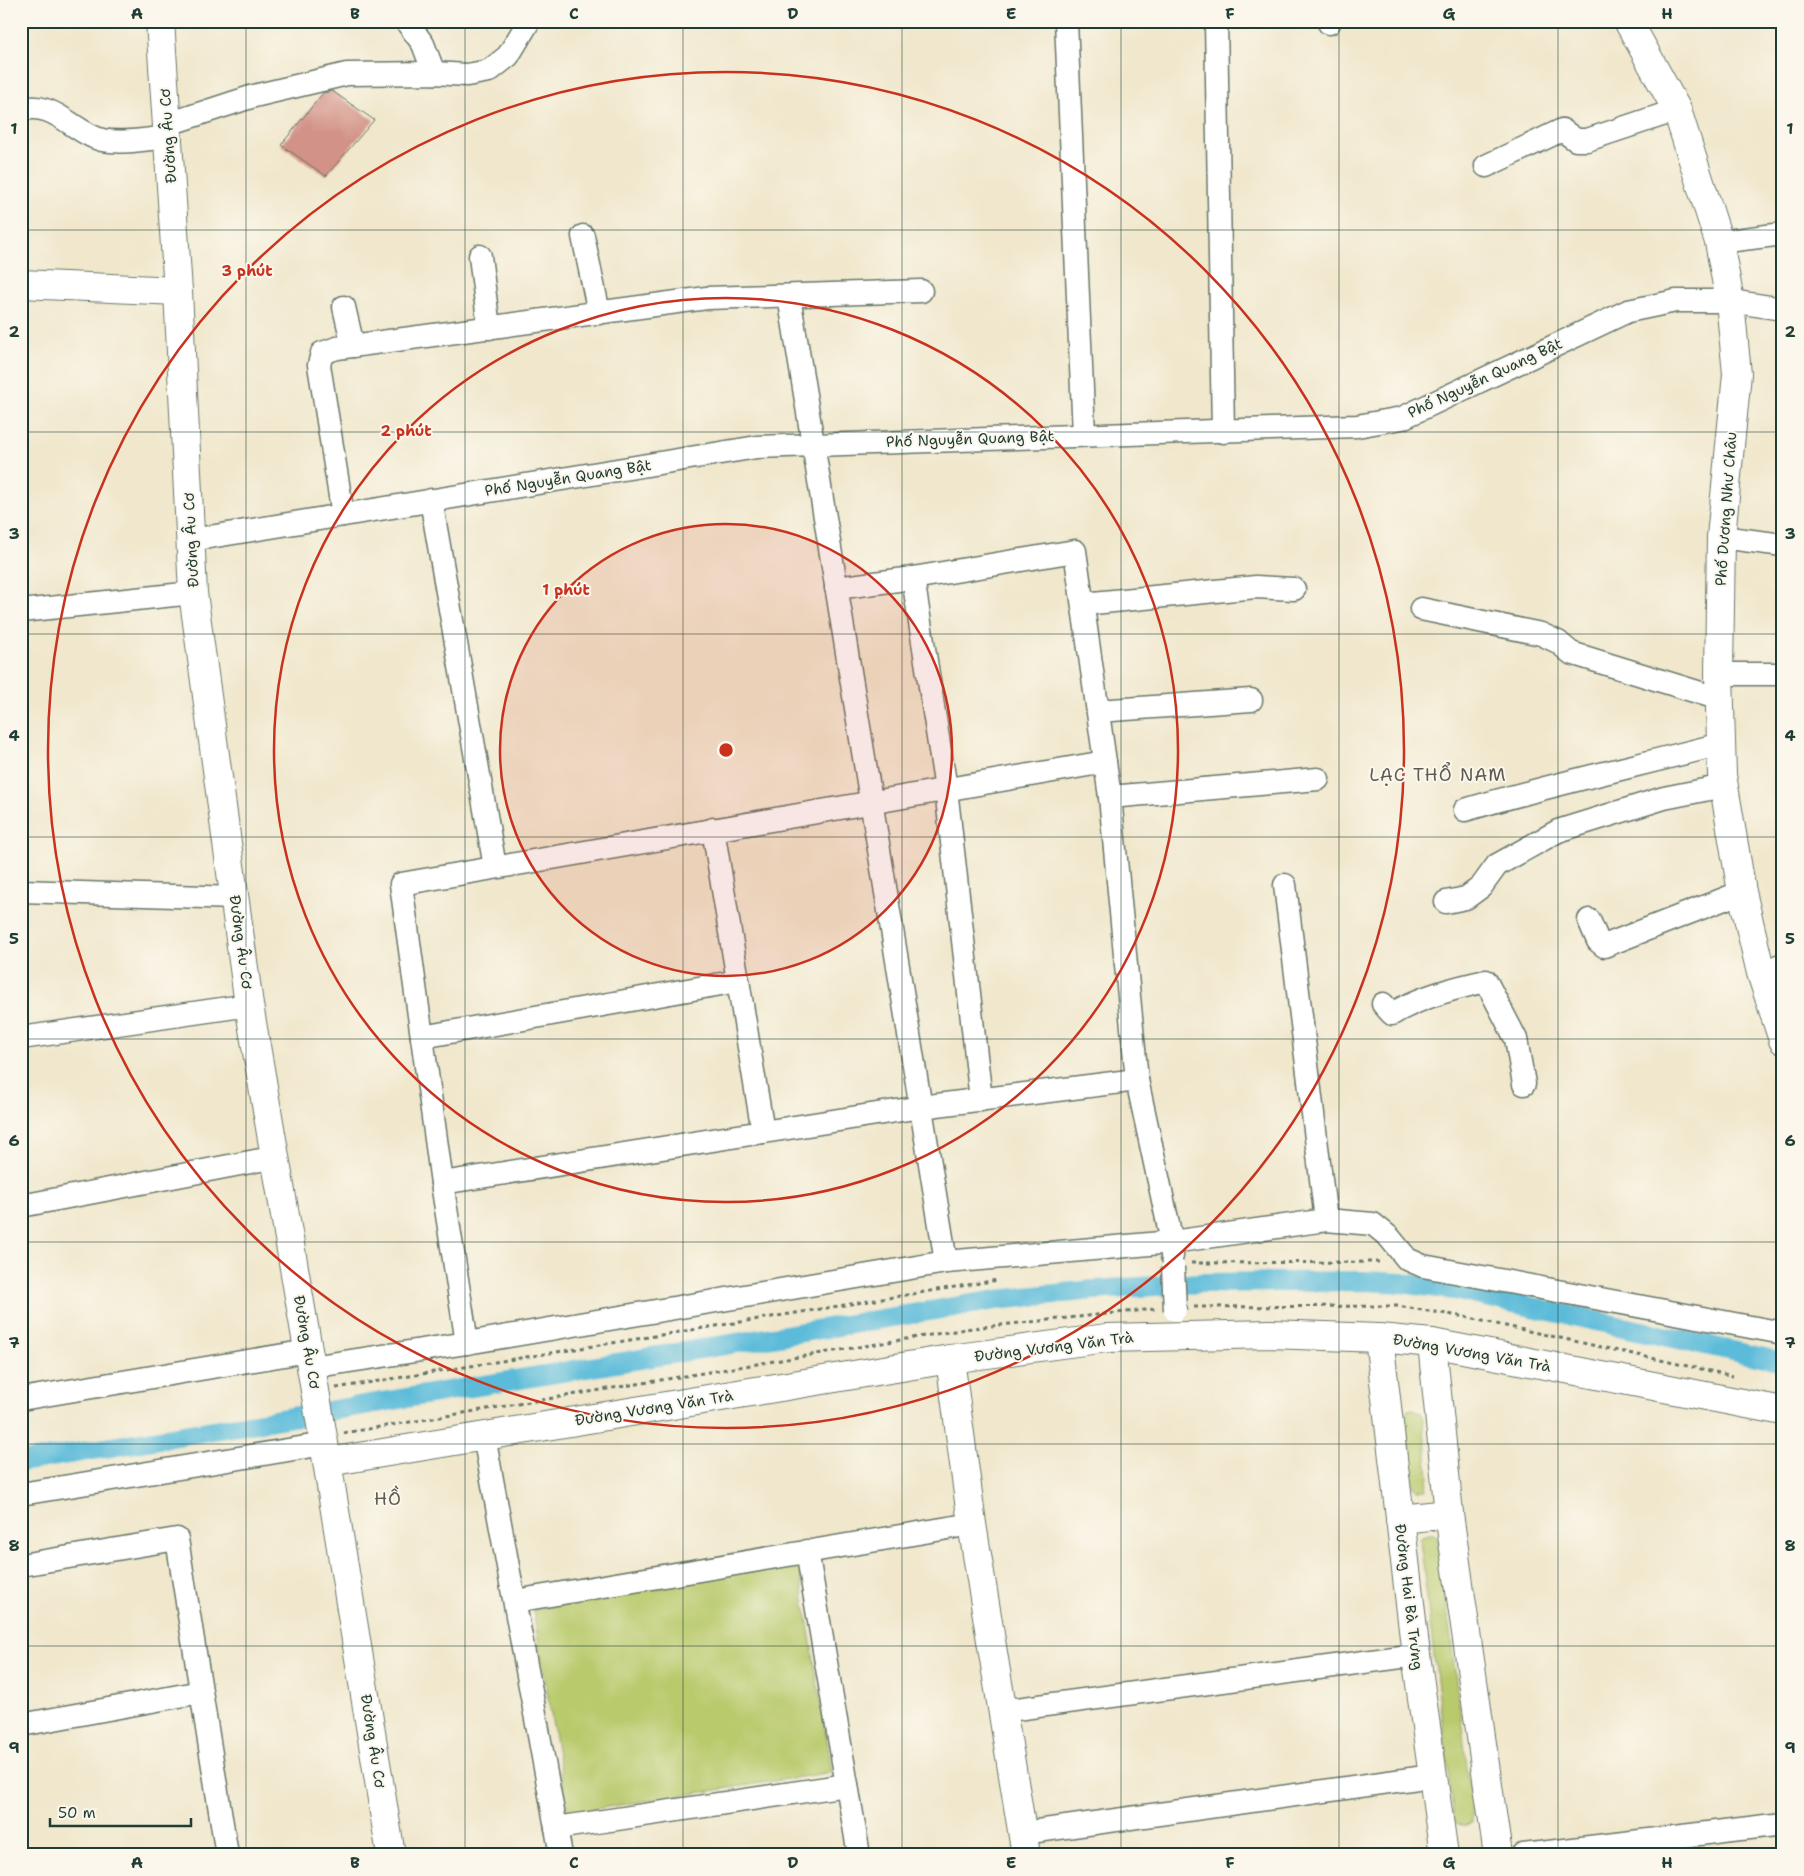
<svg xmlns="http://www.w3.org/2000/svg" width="1804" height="1876" font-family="'Shantell Sans',sans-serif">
<rect width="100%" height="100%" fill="#fbf7ec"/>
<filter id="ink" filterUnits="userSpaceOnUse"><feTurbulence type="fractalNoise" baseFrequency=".02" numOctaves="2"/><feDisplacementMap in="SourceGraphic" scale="10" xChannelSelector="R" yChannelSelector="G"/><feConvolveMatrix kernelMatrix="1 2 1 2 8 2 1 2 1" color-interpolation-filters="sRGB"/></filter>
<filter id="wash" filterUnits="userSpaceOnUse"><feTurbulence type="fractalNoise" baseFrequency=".0096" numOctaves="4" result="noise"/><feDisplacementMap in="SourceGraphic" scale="20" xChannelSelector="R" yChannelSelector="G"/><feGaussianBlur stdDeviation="1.12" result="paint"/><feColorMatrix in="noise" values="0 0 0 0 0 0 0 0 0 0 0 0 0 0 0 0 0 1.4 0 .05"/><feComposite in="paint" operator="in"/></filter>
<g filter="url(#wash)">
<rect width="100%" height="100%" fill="#f0e7cc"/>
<g fill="#b9ca6d" stroke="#6c8450">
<path d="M 1413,1409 L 1421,1412 L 1423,1419 L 1429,1477 L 1426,1490 L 1417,1490 L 1412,1482 L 1404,1416 L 1408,1410 Z"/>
<path d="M 1429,1534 L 1434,1534 L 1438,1540 L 1472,1805 L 1472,1822 L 1464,1826 L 1456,1823 L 1454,1819 L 1420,1540 L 1422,1536 Z"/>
<path d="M 798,1563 L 832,1772 L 568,1813 L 533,1610 Z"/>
</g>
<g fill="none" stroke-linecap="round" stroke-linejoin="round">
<path stroke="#5bbbd9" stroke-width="20" d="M 21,1462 L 996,1300 L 1094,1290 L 1201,1283 L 1365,1281 L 1401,1283 L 1454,1290 L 1783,1362"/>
</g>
<g id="blocks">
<path fill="#d39287" d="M 332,91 L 374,120 L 326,176 L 281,145 L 323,93 Z"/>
</g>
</g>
<g filter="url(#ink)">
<use href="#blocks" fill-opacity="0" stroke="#687869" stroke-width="1"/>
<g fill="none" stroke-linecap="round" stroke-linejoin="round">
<defs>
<g id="street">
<path d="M 406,21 L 423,44 L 434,73"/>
<path d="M 1066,21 L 1084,435"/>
<path d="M 1216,21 L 1223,432"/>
<path d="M 1328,21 L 1329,23"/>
<path d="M 21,110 C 52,99 74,133 102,140 C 122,144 148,139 168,137"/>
<path d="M 168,124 L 254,96 L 347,74 L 434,73 L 467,75 L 489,71 L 508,56 L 529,21"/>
<path d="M 1486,166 L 1562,130 L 1576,140 L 1587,140 L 1677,110"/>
<path d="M 583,236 L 599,313"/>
<path d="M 1719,242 L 1783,234"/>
<path d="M 480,256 L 489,328"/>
<path d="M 789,296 L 946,1262"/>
<path d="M 344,307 L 353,346"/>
<path d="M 431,500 L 495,867"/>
<path d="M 343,515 L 319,365 L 322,353 L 337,348 L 707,298 L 921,291"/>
<path d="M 1721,537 L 1783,545"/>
<path d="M 191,540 L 757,447 L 1357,426 L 1402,418 L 1628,311 L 1676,301 L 1730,301 L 1783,309"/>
<path d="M 913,578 L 946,789 L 981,1100"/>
<path d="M 836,588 L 913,578 L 1075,551 L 1110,797 L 1137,1080 L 1172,1242 L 1172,1256"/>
<path d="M 1083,604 L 1256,587 L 1294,589"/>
<path d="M 1421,609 L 1541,634 L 1558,642 L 1571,653 L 1720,699"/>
<path d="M 21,611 L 193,593"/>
<path d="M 1719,674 L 1783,674"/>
<path d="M 1098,711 L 1251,700"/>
<path d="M 1110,797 L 1318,779"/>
<path d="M 1465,810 C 1549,785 1636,766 1721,744"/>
<path d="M 713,829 L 763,1132"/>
<path d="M 1285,885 L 1326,1220"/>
<path d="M 21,891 L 235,898"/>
<path d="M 1446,902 L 1466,898 L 1481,887 L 1497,865 L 1558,831 L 1664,798 L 1724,786"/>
<path d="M 1589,920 L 1598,941 L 1604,946 L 1742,892"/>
<path d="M 1761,973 L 1783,964"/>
<path d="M 1383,1004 L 1392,1014 C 1420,997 1454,988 1486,981 L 1516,1039 L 1524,1084"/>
<path d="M 422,1037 L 738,981"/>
<path d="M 21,1038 L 249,1005"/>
<path d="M 442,1183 L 921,1107 L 1137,1080"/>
<path d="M 21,1206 L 276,1157"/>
<path d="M 467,1343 L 442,1183 L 401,884 L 1105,762"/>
<path d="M 311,1367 L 467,1343 L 946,1262 L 1172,1242 L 1326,1220 L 1373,1224 L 1389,1237 L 1407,1259 L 1423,1266 L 1783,1333"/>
<path d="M 21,1399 L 308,1351"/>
<path d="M 484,1436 L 561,1855"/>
<path d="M 21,1494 L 324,1444"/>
<path d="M 807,1551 L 859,1855"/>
<path d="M 21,1565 L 177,1539 L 227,1855"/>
<path d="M 515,1601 L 972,1524"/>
<path d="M 1001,1711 L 1416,1655"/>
<path d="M 21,1725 L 201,1692"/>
<path d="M 556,1828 L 847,1785"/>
<path d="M 1023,1833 L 1432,1776"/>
<path d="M 1523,1855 L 1783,1824"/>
</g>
<g id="secondary">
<path d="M 160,21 L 178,291 L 193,593 L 249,1005 L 323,1437 L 391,1855"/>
<path d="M 1628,21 L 1677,110 L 1719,242 L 1730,301 L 1737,374 L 1721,537 L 1719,674 L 1722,775 L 1742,892 L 1761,973 L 1783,1040"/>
<path d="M 21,284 L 178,291"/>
<path d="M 1379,1338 L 1416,1655 L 1444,1855"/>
<path d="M 1432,1343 L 1449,1514 L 1498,1855"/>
<path d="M 950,1359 L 972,1524 L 1026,1855"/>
<path d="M 328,1462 L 950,1359 L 1107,1338 L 1270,1334 L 1379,1338 L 1432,1343 L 1783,1411"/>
<path d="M 1400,1519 L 1449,1514"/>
</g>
</defs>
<use href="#street" stroke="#687869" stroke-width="25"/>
<use href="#secondary" stroke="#687869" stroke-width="30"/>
<g stroke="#687869" stroke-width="3" stroke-dasharray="4 4" stroke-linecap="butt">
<path d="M 1191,1263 L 1383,1262"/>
<path d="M 1194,1307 L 1397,1306 L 1460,1316 L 1733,1376"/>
<path d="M 336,1388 L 998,1280"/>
<path d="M 344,1433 L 972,1328 L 1155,1309"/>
</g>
<use href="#street" stroke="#fff" stroke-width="22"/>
<use href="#secondary" stroke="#fff" stroke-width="28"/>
<defs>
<path id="street-bridge" d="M 1173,1267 L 1175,1310"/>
</defs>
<use href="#street-bridge" stroke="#687869" stroke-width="25" stroke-linecap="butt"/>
<use href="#street-bridge" stroke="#fff" stroke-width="22"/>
</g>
</g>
<path fill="none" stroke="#1f3d34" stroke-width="1" stroke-opacity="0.55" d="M 246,21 L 246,1855M 465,21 L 465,1855M 683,21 L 683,1855M 902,21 L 902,1855M 1121,21 L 1121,1855M 1339,21 L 1339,1855M 1558,21 L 1558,1855M 21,230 L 1783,230M 21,432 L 1783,432M 21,634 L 1783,634M 21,837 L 1783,837M 21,1039 L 1783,1039M 21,1242 L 1783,1242M 21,1444 L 1783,1444M 21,1646 L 1783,1646"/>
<circle cx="726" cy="750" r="226" fill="#c8321e" fill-opacity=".12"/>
<g fill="none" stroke="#c8321e" stroke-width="2.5">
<circle cx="726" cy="750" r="226"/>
<circle cx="726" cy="750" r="452"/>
<circle cx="726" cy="750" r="678"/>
</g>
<g text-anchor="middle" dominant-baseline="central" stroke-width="4" stroke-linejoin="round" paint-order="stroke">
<g font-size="15" fill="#1f3d34" stroke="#fbf7ec">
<text transform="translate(168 136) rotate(-94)">Đường Âu Cơ</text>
<text transform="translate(1485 378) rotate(-25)">Phố Nguyễn Quang Bật</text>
<text transform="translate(970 439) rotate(-2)">Phố Nguyễn Quang Bật</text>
<text transform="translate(568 478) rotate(-9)">Phố Nguyễn Quang Bật</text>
<text transform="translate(1726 509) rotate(-86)">Phố Dương Như Châu</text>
<text transform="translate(191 540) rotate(-93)">Đường Âu Cơ</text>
<text transform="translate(241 942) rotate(82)">Đường Âu Cơ</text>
<text transform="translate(307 1342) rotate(80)">Đường Âu Cơ</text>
<text transform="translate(1054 1347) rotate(-7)">Đường Vương Văn Trà</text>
<text transform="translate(1472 1353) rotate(10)">Đường Vương Văn Trà</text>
<text transform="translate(654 1408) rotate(-9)">Đường Vương Văn Trà</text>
<text transform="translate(1409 1597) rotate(83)">Đường Hai Bà Trưng</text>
<text transform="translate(373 1741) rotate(81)">Đường Âu Cơ</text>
</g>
<g font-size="18" letter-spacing="1" fill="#5e5b51" stroke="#fbf7ec">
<text x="1438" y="775">LẠC THỔ NAM</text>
<text x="388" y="1499">HỒ</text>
</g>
</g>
<circle cx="726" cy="750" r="8" fill="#c8321e" stroke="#fbf7ec" stroke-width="2.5"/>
<g font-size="15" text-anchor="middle" font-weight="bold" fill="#c8321e" stroke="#fbf7ec" stroke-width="4" stroke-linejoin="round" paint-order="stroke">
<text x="247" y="276">3 phút</text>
<text x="406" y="436">2 phút</text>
<text x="566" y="595">1 phút</text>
</g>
<rect width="1804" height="1876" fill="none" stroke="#fbf7ec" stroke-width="55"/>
<path d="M50 1818v8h141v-8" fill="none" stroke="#1f3d34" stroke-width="2.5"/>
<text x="58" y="1818" font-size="15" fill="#1f3d34" stroke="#fbf7ec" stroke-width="4" paint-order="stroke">50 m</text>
<rect x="28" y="28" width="1748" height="1820" fill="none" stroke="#1f3d34" stroke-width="2"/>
<g font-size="16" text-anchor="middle" font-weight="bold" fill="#1f3d34">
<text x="137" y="19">A</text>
<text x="355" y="19">B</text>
<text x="574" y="19">C</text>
<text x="793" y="19">D</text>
<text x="1011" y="19">E</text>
<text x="1230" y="19">F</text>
<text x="1449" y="19">G</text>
<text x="1667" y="19">H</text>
<text x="14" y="134">1</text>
<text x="1790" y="134">1</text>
<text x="14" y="337">2</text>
<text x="1790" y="337">2</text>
<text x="14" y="539">3</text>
<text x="1790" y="539">3</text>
<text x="14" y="741">4</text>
<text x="1790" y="741">4</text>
<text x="14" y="944">5</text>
<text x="1790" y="944">5</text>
<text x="14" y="1146">6</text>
<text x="1790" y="1146">6</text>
<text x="14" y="1348">7</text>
<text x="1790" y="1348">7</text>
<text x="14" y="1551">8</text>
<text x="1790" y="1551">8</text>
<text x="14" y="1753">9</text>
<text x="1790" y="1753">9</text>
<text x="137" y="1868">A</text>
<text x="355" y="1868">B</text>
<text x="574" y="1868">C</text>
<text x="793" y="1868">D</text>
<text x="1011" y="1868">E</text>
<text x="1230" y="1868">F</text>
<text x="1449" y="1868">G</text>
<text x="1667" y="1868">H</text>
</g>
</svg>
